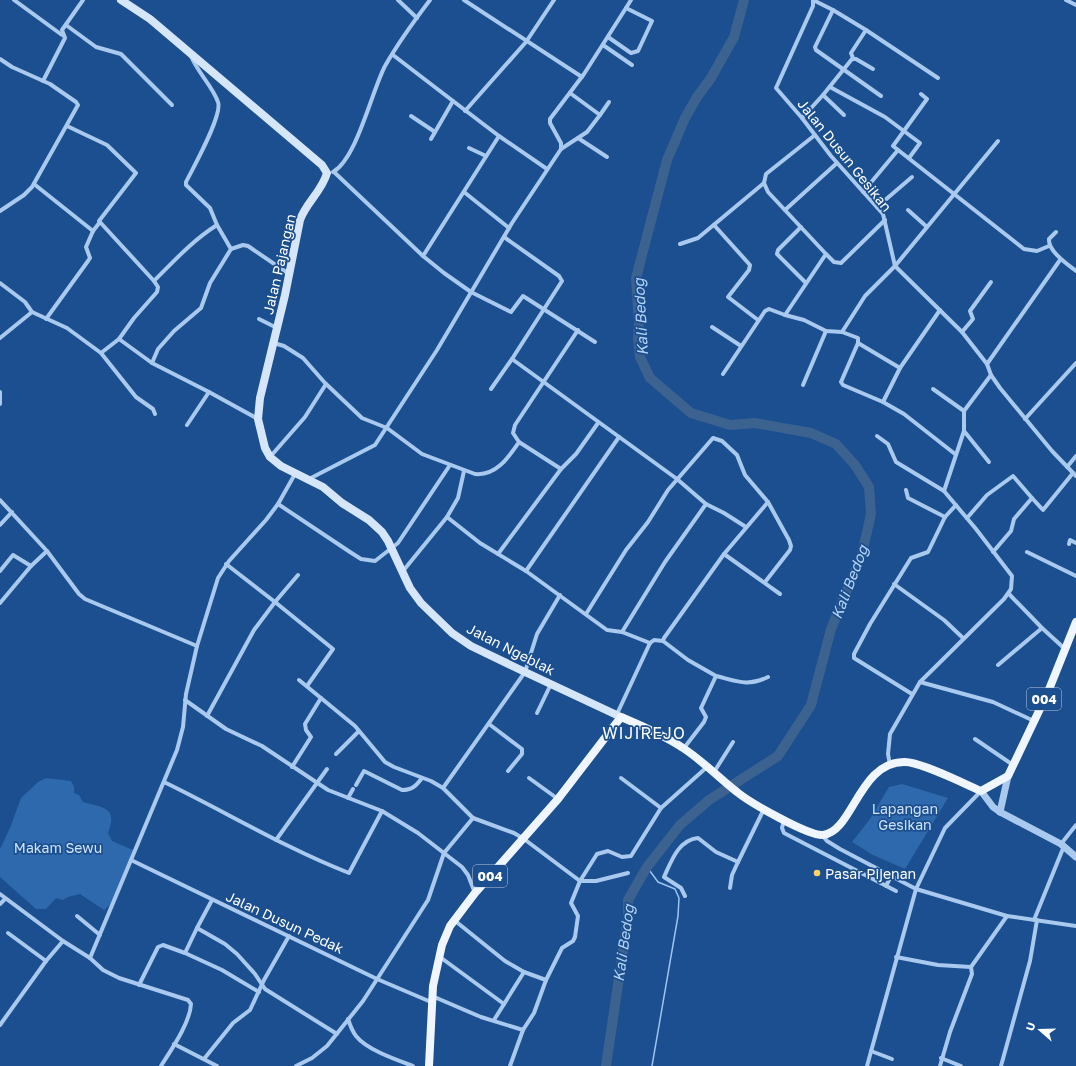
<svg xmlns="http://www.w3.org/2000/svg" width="1076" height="1066" font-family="'Golos Text',sans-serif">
<rect width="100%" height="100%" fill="#1b4f8f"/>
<g fill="#2e69ad">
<path d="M 46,778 L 71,781 L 74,787 L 74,793 L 79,795 L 83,802 C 105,808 118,808 108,833 L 112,841 L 133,850 L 111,904 L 104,910 L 80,894 L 68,897 L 63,900 L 56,898 L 46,909 L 36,909 L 0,877 L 0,849 L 10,828 L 21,798 L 38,782 Z"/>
<path d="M 902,784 L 948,798 L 905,869 L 873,855 L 852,842 L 870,819 L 889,787 Z"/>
</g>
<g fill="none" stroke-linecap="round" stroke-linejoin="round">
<path stroke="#9cc4f0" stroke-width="1.5" d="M 647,867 L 658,882 L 675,889 L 679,898 L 678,916 L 652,1066"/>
<path stroke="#3c6290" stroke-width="10" d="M 606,1066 L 628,917 L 628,900 L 647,867 L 680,825 L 709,800 L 778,756 L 811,705 L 831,629 L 862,554 L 871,514 L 869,487 L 855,465 L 836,444 L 811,433 L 755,423 L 730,425 L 691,413 L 650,378 L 640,357 L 638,338 L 639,324 L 636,278 L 667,160 L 685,118 L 697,97 L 711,78 L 734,37 L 744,0"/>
<g stroke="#a9c9ee" stroke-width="4">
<path d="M 14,0 L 62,35"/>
<path d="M 398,0 L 417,18"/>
<path d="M 464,0 L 582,77"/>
<path d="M 813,0 L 813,6 L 776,88 L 802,118 L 831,156 L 883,214 L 895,266 L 962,332 L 987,364 L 991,375 L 1000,388 L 1052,451 L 1076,476"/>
<path d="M 813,0 L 833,10 L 815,47 L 816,50 L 881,96"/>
<path d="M 1066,0 L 1076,5"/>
<path d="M 833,10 L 866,30 L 938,78"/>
<path d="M 66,25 L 96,47 L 121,54 L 172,105"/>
<path d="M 608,37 L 631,53 L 638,51 L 652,21 L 626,8 L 631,0"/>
<path d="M 603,45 L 632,65"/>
<path d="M 393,55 L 453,101 L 431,139"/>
<path d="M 191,56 C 198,73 213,87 218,102 C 223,115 193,168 186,182 L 186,185 L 210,208 L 217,225 L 231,249 L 243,245 L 248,246 L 289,274"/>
<path d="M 853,58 L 851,53 L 866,30"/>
<path d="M 0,59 L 12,67 L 50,84 L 76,102 L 78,105 L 32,187 L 24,195 L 0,211"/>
<path d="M 43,81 L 65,38 L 62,30 L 83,0"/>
<path d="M 830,87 L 885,117 L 920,143 L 909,158"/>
<path d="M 921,94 L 927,99 L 893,146 L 1024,249 L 1037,251 L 1049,246"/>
<path d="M 823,95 L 844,115"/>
<path d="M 465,111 L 526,42 L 554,0"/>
<path d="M 600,115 L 609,102"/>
<path d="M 411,116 L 435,132"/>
<path d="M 802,118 L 823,95 L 852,59 L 856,59 L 873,69"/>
<path d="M 67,126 L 107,145 L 136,173 L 99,221 L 154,281 C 174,261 193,240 217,225"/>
<path d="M 815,135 L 766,174 L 764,183 L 768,192 L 826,254"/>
<path d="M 499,136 L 547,169"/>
<path d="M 578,138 L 607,157"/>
<path d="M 469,148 L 486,156"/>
<path d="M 561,149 L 587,132 L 600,115 L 570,93"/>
<path d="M 333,172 C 357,158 371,93 385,66 C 398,43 414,21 430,0"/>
<path d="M 334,172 L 423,256 L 444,273 L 471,292 L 511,312 L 523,296 L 595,342"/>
<path d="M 34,184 L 93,231 L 100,222"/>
<path d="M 464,192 L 509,228"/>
<path d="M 863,192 L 898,150"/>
<path d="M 877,207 L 912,177"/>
<path d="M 785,210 L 837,163"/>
<path d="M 908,210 L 927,227"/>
<path d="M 714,225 L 750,265 L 749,270 L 728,297 L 758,320"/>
<path d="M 801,227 L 778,250 L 777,254 L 806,283"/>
<path d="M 1056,232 L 1049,239 C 1048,251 1067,264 1076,271"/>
<path d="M 504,237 L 559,276 L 562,281 L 512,359 L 677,479 L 706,504 L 665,562 L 622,632"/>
<path d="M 680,244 L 698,238 L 764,183"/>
<path d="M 423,256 L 499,136 L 453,101"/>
<path d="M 154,281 L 158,287 L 157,292 L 134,318 L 119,339 L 152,363 L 209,392"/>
<path d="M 0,283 L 25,302 L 32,312 L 67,328 L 101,353 L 136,397 L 153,409 L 155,414"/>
<path d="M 940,310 L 900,368 L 858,343 L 841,382 L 843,385 L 883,402 L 904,414 L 955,454"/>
<path d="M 785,315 L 804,320 L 826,331 L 842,332 L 865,296 L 895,266 L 998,141"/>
<path d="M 46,319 L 88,261 L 90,258 L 86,247 L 93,231"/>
<path d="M 259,319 L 277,328"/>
<path d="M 712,327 L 741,346"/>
<path d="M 842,332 L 858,338 L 858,343"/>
<path d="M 962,332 L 973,319 L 970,311 L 991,282"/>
<path d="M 0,338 L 32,312"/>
<path d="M 274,343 L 284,346 L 303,358 L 325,383 L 362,418 L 387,428 L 422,454 L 475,474 C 496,476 508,458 519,442 L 513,433 L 515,425 L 578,330"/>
<path d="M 101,353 L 119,339"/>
<path d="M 152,363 L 158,349 L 174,331 L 201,308 L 210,283 L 231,249"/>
<path d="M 987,364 L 1060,260"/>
<path d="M 723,374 L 765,311 L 769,309 L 785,315 L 826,254 L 834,262 L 841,263 L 885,220"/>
<path d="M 803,385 L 826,331"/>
<path d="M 491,389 L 512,359"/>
<path d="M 933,389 L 964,411"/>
<path d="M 0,392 L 0,404"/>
<path d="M 883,402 L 900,368"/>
<path d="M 1025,419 L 1076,363"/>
<path d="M 187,425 L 209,392 L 258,419"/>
<path d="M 964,431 L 989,462"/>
<path d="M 877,436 L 888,444 L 896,462 L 944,491"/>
<path d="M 519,442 L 561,469 L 576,454 L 598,423"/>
<path d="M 270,457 L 305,417 L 326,384"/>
<path d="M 1067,467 L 1076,456"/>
<path d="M 309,479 L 375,445 L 437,350 L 512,223 L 561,149 L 561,143 L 550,123 L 550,119 L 584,74 L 626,8"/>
<path d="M 906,490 L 908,498 L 945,517"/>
<path d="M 1032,498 L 1043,510 L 1073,473"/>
<path d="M 0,500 L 47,551 L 79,594 L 85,599 L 197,646"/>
<path d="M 278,504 L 350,552 L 361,559 L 375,561 L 398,543 L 450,465"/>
<path d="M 706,504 L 724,513 L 746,527"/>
<path d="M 447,517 L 458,498 L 464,471"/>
<path d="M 967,518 L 987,495 L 1013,476 L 1032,498 L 1014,519 L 1011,531 L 993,552"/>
<path d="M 0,525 L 12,512"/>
<path d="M 1069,544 L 1070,540 L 1076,543"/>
<path d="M 1027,552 L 1076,576"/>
<path d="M 498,554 L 561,469"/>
<path d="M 724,554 L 780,594"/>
<path d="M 226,564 L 275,602 L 298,575"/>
<path d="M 0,571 L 13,555 L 31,566 L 47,551"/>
<path d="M 403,571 L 447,517 L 480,543 L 526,571 L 607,630 L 622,632 L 650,643"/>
<path d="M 526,571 L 619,437"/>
<path d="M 894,584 L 944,620 L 963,638"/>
<path d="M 1009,594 L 1042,628 L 1065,649"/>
<path d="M 0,603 L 31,566"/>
<path d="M 586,614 L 626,550 L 648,522 L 668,490 L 713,438 L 722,441 L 737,455 L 745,475 L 768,502 L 789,540 L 791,546 L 790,550 L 765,582"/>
<path d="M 650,643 L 654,640 L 663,641"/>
<path d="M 998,665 L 1042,628"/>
<path d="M 716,676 C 737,681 747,687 768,677"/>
<path d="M 920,682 L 993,702 L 1034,721"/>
<path d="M 912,694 L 854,658 L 854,654 L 870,624 L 911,558 L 928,552 L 945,517 L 956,505"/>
<path d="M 537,713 L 551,684"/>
<path d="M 617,714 L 650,643"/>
<path d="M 207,716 L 254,630 L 275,602 L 333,649 L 307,686"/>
<path d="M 489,724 L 522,749 L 522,754 L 508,771"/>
<path d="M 975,739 L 1013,765"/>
<path d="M 684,748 L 704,722 L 706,717 L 701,708 L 716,676 L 688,660 L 663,641 L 664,638 L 724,554 L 768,502"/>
<path d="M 336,754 L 358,732"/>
<path d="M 890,765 L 888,754 L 890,734 L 920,682 L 1004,599 L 1011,589 L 1012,576 L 976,529 L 944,491 L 964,431 L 964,411 L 991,375"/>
<path d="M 292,767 L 311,737 L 306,730 L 305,724 L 321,698"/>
<path d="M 714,772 L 733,742"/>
<path d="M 529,778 L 558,799"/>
<path d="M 621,778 L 661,808"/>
<path d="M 164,782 C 226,812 285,848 349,873 L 382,811 L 328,790 L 262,746 L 226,729 L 185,700"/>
<path d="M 356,785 L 364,771 L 402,790 C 412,790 416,786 422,778"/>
<path d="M 443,788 L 525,672 L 537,634 L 560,595"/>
<path d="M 348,798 L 353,789"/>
<path d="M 382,811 L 418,833 L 462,867 L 468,875 L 475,893"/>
<path d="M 473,818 L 514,833 L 524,839 L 580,881 L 596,881 L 628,873"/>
<path d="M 784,820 L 782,828 L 784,833 L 896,891"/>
<path d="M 822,835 L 827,841 L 840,849 L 916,889 L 1007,916 L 1076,926"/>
<path d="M 276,840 L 327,769"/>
<path d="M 1061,844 L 1076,825"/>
<path d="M 131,860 L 377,979 L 431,1002"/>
<path d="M 886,886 L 891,876"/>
<path d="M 730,888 L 732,875 L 738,862"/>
<path d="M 0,894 L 63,941"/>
<path d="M 685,896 L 681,888 L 664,877 C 671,862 678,840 698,838 L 716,852 L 738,862 L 764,809"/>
<path d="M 212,900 L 197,928 L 225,944 L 237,954 L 255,974 L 265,989 L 337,1034"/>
<path d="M 0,904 L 5,899"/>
<path d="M 77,916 L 100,935"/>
<path d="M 1034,920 L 1064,846"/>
<path d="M 8,933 L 46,961"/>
<path d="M 185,953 L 222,970 L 259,992"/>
<path d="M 440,957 L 504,1004"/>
<path d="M 896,957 L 938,965 L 971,967 L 1007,916"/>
<path d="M 90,958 L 177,750 L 183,727 L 186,694 L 197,646 L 218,578 L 229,561 L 266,520 L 278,504 L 295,474"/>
<path d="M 546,980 L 562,948 L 573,941 L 575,937 L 578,916 L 571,903 L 580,881 L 597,854 L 608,851 L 622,857 L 631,856 L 661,808 L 707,767"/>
<path d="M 139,985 L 158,947 L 163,945 L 185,953 L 197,928"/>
<path d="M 432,996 L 481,1017 L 523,1030 L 534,1013 L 546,980 L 524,972 L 505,961 L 454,920"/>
<path d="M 348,1019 C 350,1025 352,1031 356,1036 C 367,1050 397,1060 413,1066"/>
<path d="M 494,1020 L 524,972"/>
<path d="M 0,1025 L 46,961 L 63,941 L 90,958 L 103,970 L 119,978 L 188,1000 L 191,1004 C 190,1023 171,1050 161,1066"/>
<path d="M 174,1044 L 217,1066"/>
<path d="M 871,1051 L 892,1059"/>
<path d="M 941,1058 L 961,1066"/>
<path d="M 204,1059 L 233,1023 L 250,1010 L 264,980 L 289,936"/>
<path d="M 296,1066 L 312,1058 L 327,1046 L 363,1001 L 428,900 L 444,853 L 473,818 L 443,788 L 431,781 L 394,767 L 385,762 L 355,726 L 299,680"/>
<path d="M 510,1066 L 523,1030"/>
<path d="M 867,1066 L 916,889 L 945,828 L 981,791"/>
<path d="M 940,1066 L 950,1032 L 972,974 L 971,967"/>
<path d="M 1001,1066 L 1030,961 L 1037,920"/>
</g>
<g stroke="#a9c9ee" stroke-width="7">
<path d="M 981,791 L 993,807 L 1000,812 L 1061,844 L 1076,857"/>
<path d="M 1000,812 L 1008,776"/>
</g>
<path stroke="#d6e6fa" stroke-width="8" d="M 121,0 L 150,19 L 322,165 L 327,173 C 322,191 306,203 300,220 L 285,295 L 260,398 L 258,419 L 265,448 L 270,457 L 281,466 L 323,487 L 342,503 L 369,520 L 382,532 L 388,541 L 410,588 L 421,603 L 452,633 L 471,646 L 525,672 L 621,717"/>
<path stroke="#f0f6ff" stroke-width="8" d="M 429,1066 L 433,986 L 442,945 L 450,926 L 475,893 L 558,799 L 621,717 C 642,726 664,735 683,748 C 703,761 719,778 737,792 C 749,802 808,836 823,835 C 853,832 859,761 905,762 C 921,762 965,784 981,791 L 1008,776 L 1048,692 L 1076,622"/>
</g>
<circle fill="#ffd166" stroke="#1b4f8f" stroke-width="1.5" cx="817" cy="873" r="4"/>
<g text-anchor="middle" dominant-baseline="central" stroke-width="3.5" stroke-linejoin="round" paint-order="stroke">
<g fill="#1b4f8f" stroke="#bbcadd" stroke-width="1">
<rect x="1027" y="688" width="34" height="22" rx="3"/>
<rect x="473" y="865" width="34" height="22" rx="3"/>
</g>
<g font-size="13" font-weight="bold" fill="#fff">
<text x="1044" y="699">004</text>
<text x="490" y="876">004</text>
</g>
<g font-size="14" fill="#fff" stroke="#1b4f8f">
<text transform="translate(845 155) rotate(51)">Jalan Dusun Gesikan</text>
<text transform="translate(279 264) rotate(-77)">Jalan Pajangan</text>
<text transform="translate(511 649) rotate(27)">Jalan Ngeblak</text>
<text transform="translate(285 922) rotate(25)">Jalan Dusun Pedak</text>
</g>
<g font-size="14" fill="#cfe3fa" stroke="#1b4f8f">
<text x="905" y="808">Lapangan<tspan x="905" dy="16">Gesikan</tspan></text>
<text x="58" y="847">Makam Sewu</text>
</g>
<g font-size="14" fill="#fff" stroke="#1b4f8f" text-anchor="start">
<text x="825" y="873">Pasar Pijenan</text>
</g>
<g font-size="15" font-style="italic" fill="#b5d3f5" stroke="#1b4f8f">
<text transform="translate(640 317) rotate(-93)">Kali Bedog</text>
<text transform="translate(849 582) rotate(-69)">Kali Bedog</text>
<text transform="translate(623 943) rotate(-82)">Kali Bedog</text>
</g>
<g font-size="16" letter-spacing="1" fill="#fff" stroke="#1b4f8f">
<text x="644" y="733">WIJIREJO</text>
</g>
</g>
<g transform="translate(1040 1030) rotate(290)" stroke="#1b4f8f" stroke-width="3" paint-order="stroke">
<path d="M0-3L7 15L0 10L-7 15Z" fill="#ffffff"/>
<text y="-6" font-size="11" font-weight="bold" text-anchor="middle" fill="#ffffff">U</text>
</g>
</svg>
